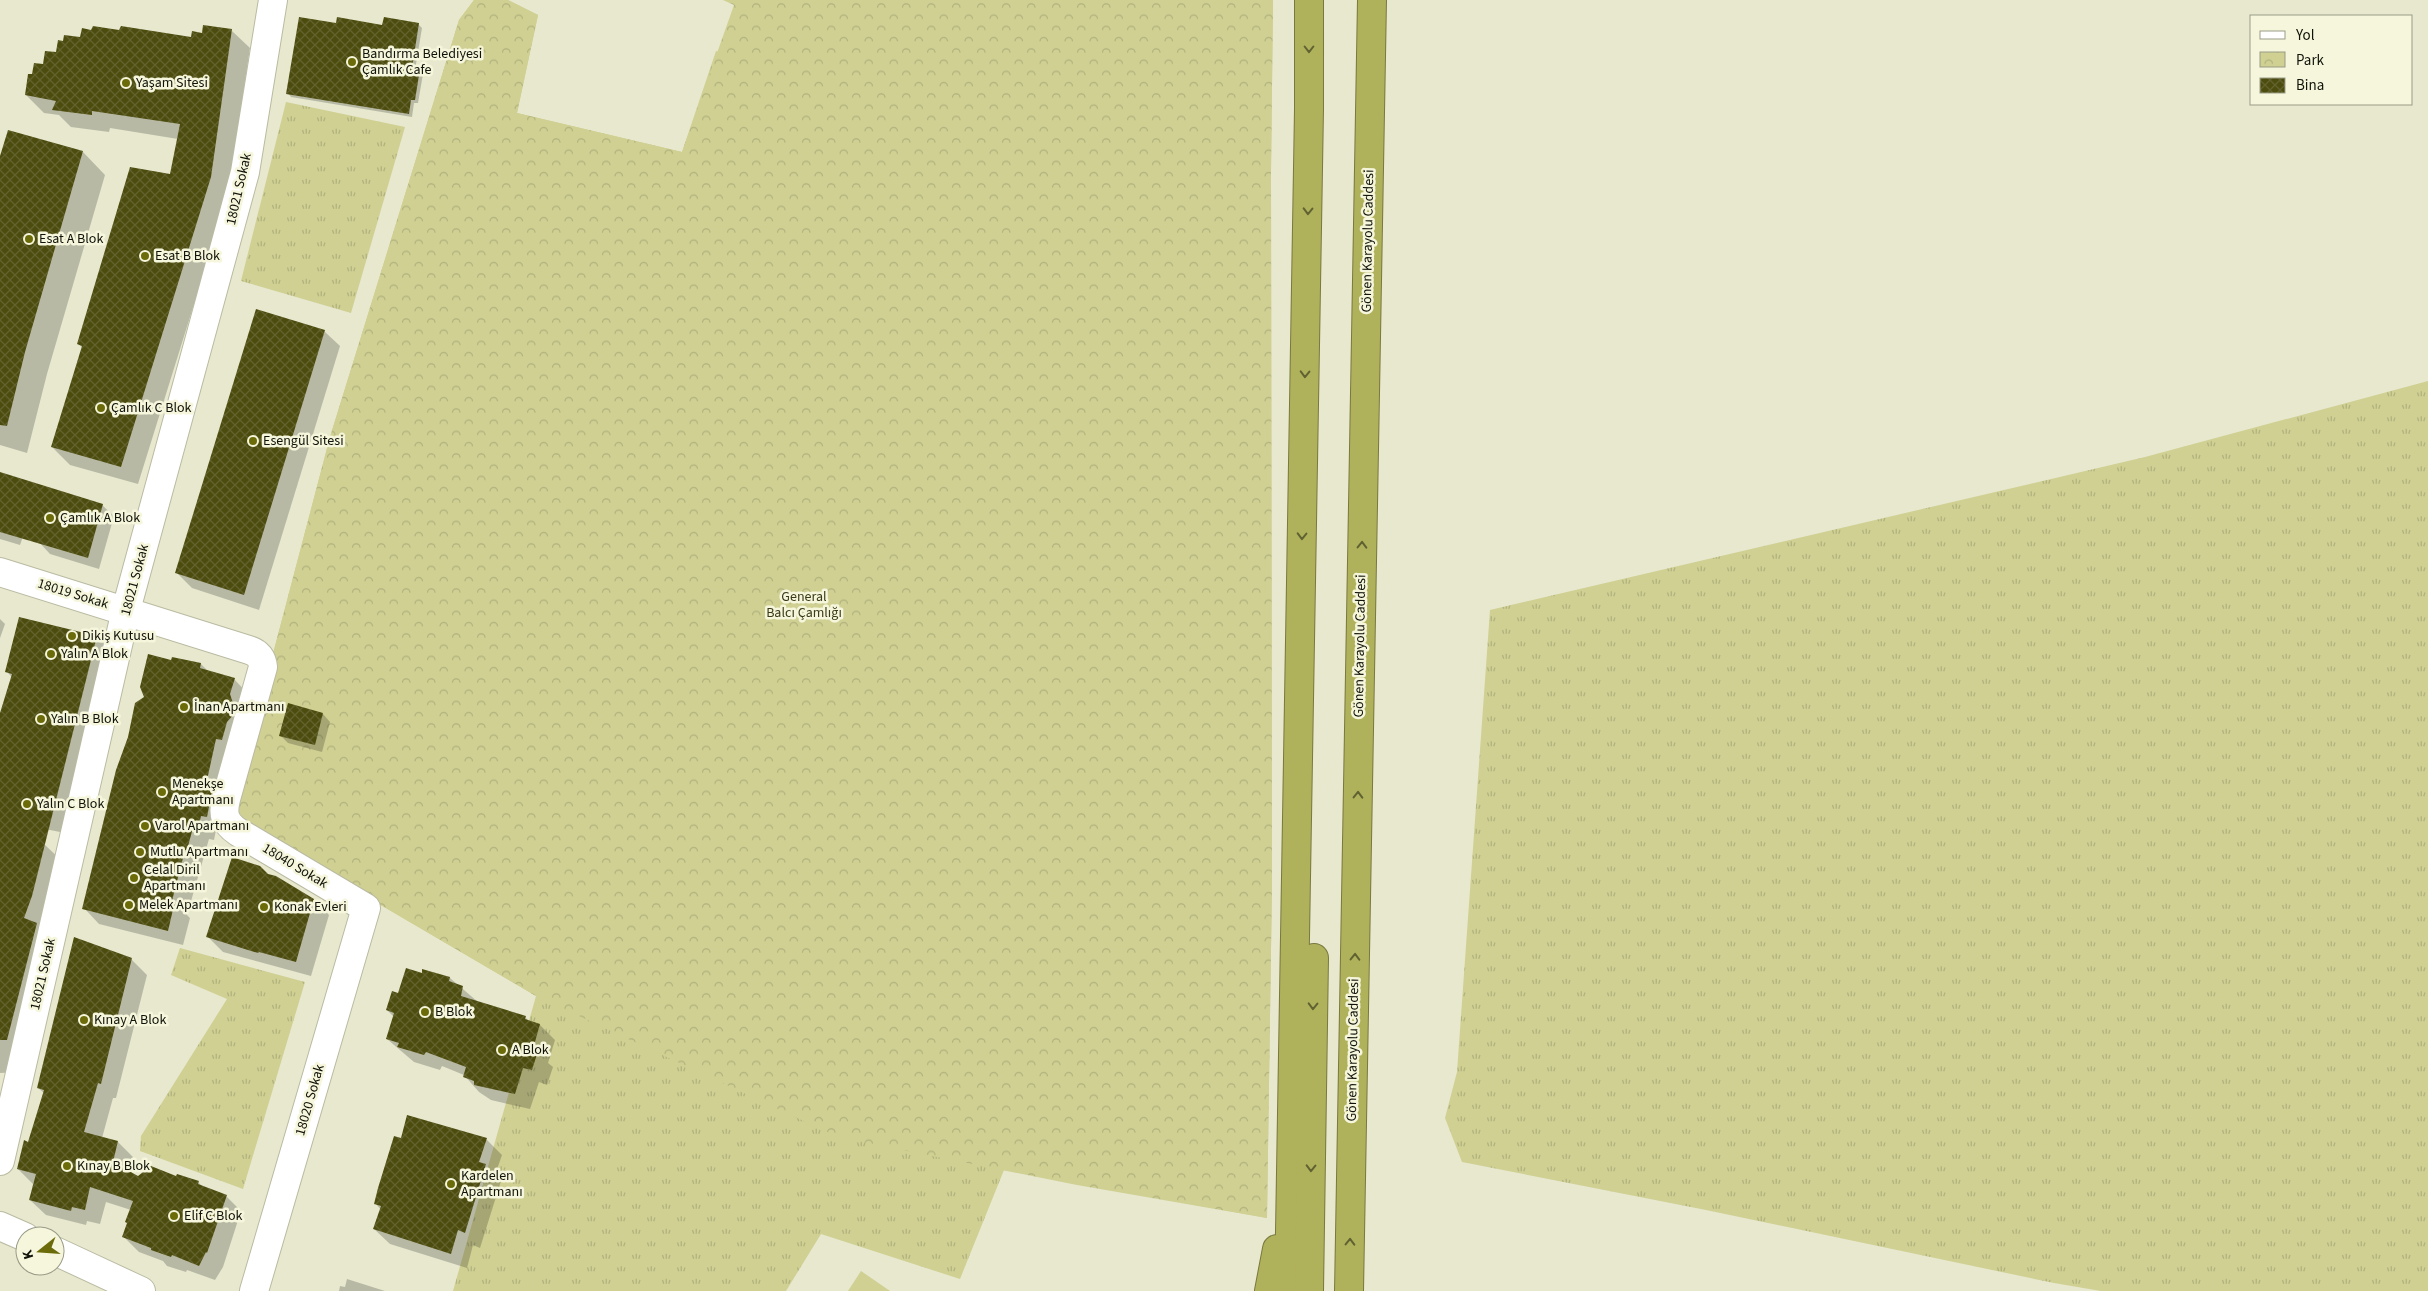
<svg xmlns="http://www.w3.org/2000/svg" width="2428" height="1291" font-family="'Source Sans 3',sans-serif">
<defs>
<pattern id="grass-tufts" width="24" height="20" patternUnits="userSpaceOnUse" patternTransform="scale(1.25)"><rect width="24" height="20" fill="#cfd092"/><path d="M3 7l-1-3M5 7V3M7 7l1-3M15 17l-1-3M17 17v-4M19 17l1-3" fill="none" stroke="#b1b27d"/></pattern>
<pattern id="park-crowns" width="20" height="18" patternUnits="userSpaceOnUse" patternTransform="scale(1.25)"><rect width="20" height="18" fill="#cfd092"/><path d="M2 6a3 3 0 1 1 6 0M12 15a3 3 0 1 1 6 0" fill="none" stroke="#b1b27d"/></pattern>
<pattern id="building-cross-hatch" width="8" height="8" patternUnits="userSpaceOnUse" patternTransform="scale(1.25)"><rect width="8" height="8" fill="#4c4c0e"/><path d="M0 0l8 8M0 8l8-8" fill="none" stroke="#62622f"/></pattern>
</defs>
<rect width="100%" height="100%" fill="#e7e8ce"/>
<g fill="url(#grass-tufts)">
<path d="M 474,0 L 508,0 L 538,15 L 517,113 L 682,152 L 716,51 L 735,57 L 690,177 L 680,178 L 538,143 L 502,141 L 488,152 L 476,169 L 449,238 L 379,439 L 316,773 L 322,809 L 348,843 L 373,857 L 735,1011 L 1111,1120 L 1140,1126 L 1161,1112 L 1176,1097 L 1200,1006 L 1210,857 L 1205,747 L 1218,570 L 1221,428 L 1241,45 L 1230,26 L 1210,18 L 1209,0 L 1273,0 L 1271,172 L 1272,882 L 1267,1218 L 1004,1170 L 960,1279 L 821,1234 L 786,1291 L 453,1291 L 536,996 L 350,887 L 244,828 L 233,806 L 330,437 L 459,20 Z"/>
<path d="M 286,102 L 405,127 L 351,313 L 241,281 Z"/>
<path d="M 2428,381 L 2428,1291 L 2101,1291 L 2054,1283 L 1706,1210 L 1462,1162 L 1445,1118 L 1457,1072 L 1490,610 L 2145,457 Z"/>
<path d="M 180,948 L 305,982 L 243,1189 L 140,1151 L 141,1136 L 227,999 L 171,975 Z"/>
</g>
<path fill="url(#park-crowns)" d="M 474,0 L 508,0 L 538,15 L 517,113 L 682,152 L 734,5 L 723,0 L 1273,0 L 1271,172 L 1272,882 L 1267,1218 L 1077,1185 L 838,1137 L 536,996 L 350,887 L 244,828 L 233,806 L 330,437 L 459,20 Z"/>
<path fill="#cfd092" d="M 861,1271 L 890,1291 L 848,1291 Z"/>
<g fill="#0003">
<path d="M 337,24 L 383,27 L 418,24 L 422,28 L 415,70 L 423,74 L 418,103 L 414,103 L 412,117 L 291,97 L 288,93 Z"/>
<path d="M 204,26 L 232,31 L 250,48 L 228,195 L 138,484 L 70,465 L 52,447 L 83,348 L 78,344 L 171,175 L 178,139 L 110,128 L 109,132 L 71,127 L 59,115 L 44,113 L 26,95 L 33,75 L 57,54 L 64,42 L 81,39 L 192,39 L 203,34 Z"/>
<path d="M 9,132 L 83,152 L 105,175 L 47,374 L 27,453 L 0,445 L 0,161 Z"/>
<path d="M 324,331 L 340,346 L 259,610 L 192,588 L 177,573 Z"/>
<path d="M 0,473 L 102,505 L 114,516 L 99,569 L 50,554 L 26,528 L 20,545 L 0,539 Z"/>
<path d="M 0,619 L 5,624 L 0,638 Z"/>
<path d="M 97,637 L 116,656 L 70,834 L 0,820 L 0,718 L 12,677 L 7,672 Z"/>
<path d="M 173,659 L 201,664 L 208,671 L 234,679 L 249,695 L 222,832 L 216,830 L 214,840 L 209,839 L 187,915 L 190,918 L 183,945 L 99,924 L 84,908 L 145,698 Z"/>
<path d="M 323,714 L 330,722 L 322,752 L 288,743 L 281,736 Z"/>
<path d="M 0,840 L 44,844 L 63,862 L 22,1072 L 0,1073 Z"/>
<path d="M 268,875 L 314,900 L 329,915 L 311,976 L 223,952 L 208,937 Z"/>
<path d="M 75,938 L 132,960 L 147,975 L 116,1098 L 113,1098 L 102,1138 L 118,1142 L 133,1157 L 129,1172 L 138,1177 L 177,1178 L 198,1182 L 203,1187 L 226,1196 L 241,1211 L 223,1267 L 215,1280 L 187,1270 L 186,1272 L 167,1266 L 163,1261 L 139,1252 L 124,1237 L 131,1210 L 106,1202 L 100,1224 L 87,1221 L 86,1225 L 46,1215 L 30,1200 L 33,1184 L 18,1169 L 29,1144 L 44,1093 L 38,1088 Z"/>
<path d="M 423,975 L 450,978 L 478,1002 L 525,1017 L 530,1022 L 540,1025 L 555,1040 L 548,1063 L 553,1067 L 547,1085 L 539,1082 L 530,1109 L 491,1100 L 479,1092 L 464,1075 L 442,1066 L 440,1070 L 414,1062 L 387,1039 L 394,1017 L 387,1010 L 398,995 Z"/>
<path d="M 408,1116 L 487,1140 L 502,1155 L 495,1175 L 501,1181 L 480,1248 L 473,1245 L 467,1268 L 390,1244 L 374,1229 L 381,1210 L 376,1204 L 402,1140 Z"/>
<path d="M 347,1279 L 385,1291 L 339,1291 L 340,1286 L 345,1287 Z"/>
</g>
<g fill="url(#building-cross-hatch)">
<path d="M 299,17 L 336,23 L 337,17 L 382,25 L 384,17 L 419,23 L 412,68 L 420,69 L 415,100 L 411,100 L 409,114 L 286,94 Z"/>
<path d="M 203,25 L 232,29 L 211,177 L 121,467 L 51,447 L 82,346 L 77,344 L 130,167 L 170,174 L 180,124 L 92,111 L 92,115 L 52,110 L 56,101 L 25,95 L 28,74 L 32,74 L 34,63 L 43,64 L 45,51 L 56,52 L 58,40 L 63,41 L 64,35 L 80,37 L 82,28 L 91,30 L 93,26 L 119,30 L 121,26 L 191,37 L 192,31 L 202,33 Z"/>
<path d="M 8,130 L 83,151 L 25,352 L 7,426 L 0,425 L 0,156 Z"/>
<path d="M 256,309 L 325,330 L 244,595 L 175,573 Z"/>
<path d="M 0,472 L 103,504 L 88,558 L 0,532 Z"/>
<path d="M 19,617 L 97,636 L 32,896 L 24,918 L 37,923 L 7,1040 L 0,1040 L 0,713 L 12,674 L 5,672 Z"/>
<path d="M 148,654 L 171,660 L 172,657 L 201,663 L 200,668 L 235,678 L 230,694 L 235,709 L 234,714 L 227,722 L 222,740 L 216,739 L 207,780 L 214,782 L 207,817 L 201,816 L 199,825 L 194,824 L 187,850 L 185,850 L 172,901 L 175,901 L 168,931 L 82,909 L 116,770 L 128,737 L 135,703 L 144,697 L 140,687 Z"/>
<path d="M 288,703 L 323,713 L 315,745 L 279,736 Z"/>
<path d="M 232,857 L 260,866 L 268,874 L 276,876 L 314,899 L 296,962 L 259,952 L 258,953 L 206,937 Z"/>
<path d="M 74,937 L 132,958 L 101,1084 L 98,1083 L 84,1132 L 118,1141 L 113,1162 L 138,1176 L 151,1166 L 176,1176 L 177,1174 L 199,1181 L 198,1184 L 227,1195 L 207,1253 L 206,1252 L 199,1266 L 172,1255 L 171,1257 L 151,1250 L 151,1248 L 122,1237 L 127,1223 L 125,1222 L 133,1201 L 90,1187 L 85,1210 L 72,1207 L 71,1211 L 29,1200 L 36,1174 L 17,1169 L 24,1140 L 28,1142 L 44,1090 L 37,1088 Z"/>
<path d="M 406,968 L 422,973 L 422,969 L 450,977 L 449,981 L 463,986 L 461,996 L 526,1016 L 525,1019 L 540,1024 L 533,1049 L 538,1051 L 532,1070 L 523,1068 L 515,1094 L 474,1085 L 474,1081 L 463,1077 L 466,1067 L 426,1052 L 424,1055 L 397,1047 L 399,1043 L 386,1039 L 394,1013 L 386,1010 L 392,991 L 398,993 Z"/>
<path d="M 407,1115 L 487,1138 L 479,1162 L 486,1164 L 465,1233 L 458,1230 L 451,1254 L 373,1229 L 381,1206 L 374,1204 L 378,1188 L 394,1136 L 401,1138 Z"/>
</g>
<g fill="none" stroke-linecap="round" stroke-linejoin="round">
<defs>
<g id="minor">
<path d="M 0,572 L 249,650 C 258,653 262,657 263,667 L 226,799 C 222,815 225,823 238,832 L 366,908 L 254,1291"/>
<path d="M 0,1161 L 126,610 L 245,172 L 273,0"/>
<path d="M 0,1226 L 25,1237"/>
<path d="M 55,1251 L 141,1291"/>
</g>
<g id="highway">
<path d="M 1269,1291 L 1277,1249"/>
<path d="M 1289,1291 L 1309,109 L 1309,0"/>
<path d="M 1309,1291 L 1314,958"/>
<path d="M 1349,1291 L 1372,0"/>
</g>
</defs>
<use href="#minor" stroke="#babba2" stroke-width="30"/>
<use href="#highway" stroke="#78793e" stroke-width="30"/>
<use href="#minor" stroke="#fff" stroke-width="28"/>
<use href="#highway" stroke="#b0b15b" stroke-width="28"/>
</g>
<defs><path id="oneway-chevron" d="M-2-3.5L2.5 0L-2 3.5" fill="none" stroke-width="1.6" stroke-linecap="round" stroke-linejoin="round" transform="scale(1.25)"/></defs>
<g stroke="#606232">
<use href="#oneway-chevron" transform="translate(1309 49) rotate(90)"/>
<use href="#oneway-chevron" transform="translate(1308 211) rotate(91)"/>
<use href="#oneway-chevron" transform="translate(1305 374) rotate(91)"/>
<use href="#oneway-chevron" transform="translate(1302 536) rotate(91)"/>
<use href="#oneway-chevron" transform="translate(1362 545) rotate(-89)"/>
<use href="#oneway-chevron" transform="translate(1358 795) rotate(-89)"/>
<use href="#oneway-chevron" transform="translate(1355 957) rotate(-89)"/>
<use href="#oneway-chevron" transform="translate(1313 1006) rotate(91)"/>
<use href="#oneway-chevron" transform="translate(1311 1168) rotate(91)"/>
<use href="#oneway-chevron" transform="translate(1350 1242) rotate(-89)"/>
</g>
<g fill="#6c6b09" stroke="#f5f6db" stroke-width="2">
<circle cx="352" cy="62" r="5"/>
<circle cx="126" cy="83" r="5"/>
<circle cx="29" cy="239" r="5"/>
<circle cx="145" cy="256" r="5"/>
<circle cx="101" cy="408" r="5"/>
<circle cx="253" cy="441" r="5"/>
<circle cx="50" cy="518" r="5"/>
<circle cx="72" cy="636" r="5"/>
<circle cx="51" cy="654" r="5"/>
<circle cx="184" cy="707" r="5"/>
<circle cx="41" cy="719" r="5"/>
<circle cx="162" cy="792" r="5"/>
<circle cx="27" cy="804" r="5"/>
<circle cx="145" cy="826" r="5"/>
<circle cx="140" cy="852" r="5"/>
<circle cx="134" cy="878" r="5"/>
<circle cx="129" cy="905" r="5"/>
<circle cx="264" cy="907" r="5"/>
<circle cx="425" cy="1012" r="5"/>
<circle cx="84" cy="1020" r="5"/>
<circle cx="502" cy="1050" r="5"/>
<circle cx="67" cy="1166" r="5"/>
<circle cx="451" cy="1184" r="5"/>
<circle cx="174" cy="1216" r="5"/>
</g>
<g text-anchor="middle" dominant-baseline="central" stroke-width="5" stroke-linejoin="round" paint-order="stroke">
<g font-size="14" fill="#111209" stroke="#f5f6db" text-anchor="start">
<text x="362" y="54">Bandırma Belediyesi<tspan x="362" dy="16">Çamlık Cafe</tspan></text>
<text x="136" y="83">Yaşam Sitesi</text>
<text x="39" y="239">Esat A Blok</text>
<text x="155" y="256">Esat B Blok</text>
<text x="111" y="408">Çamlık C Blok</text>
<text x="263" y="441">Esengül Sitesi</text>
<text x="60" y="518">Çamlık A Blok</text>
<text x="82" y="636">Dikiş Kutusu</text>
<text x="61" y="654">Yalın A Blok</text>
<text x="194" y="707">İnan Apartmanı</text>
<text x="51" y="719">Yalın B Blok</text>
<text x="172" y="784">Menekşe<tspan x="172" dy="16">Apartmanı</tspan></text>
<text x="37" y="804">Yalın C Blok</text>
<text x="155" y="826">Varol Apartmanı</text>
<text x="150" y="852">Mutlu Apartmanı</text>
<text x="144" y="870">Celal Diril<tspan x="144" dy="16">Apartmanı</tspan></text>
<text x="139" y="905">Melek Apartmanı</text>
<text x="274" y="907">Konak Evleri</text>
<text x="435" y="1012">B Blok</text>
<text x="94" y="1020">Kınay A Blok</text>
<text x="512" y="1050">A Blok</text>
<text x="77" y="1166">Kınay B Blok</text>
<text x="461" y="1176">Kardelen<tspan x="461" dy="16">Apartmanı</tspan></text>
<text x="184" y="1216">Elif C Blok</text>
</g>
<g font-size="14" fill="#111209" stroke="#f5f6db">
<text transform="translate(239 189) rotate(-77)">18021 Sokak</text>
<text transform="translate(1368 241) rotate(-89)">Gönen Karayolu Caddesi</text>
<text transform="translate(135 580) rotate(-75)">18021 Sokak</text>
<text transform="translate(73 594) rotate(17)">18019 Sokak</text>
<text transform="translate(1360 646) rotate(-89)">Gönen Karayolu Caddesi</text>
<text transform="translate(295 866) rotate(31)">18040 Sokak</text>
<text transform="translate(43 974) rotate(-77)">18021 Sokak</text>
<text transform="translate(1353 1050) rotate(-89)">Gönen Karayolu Caddesi</text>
<text transform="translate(310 1100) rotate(-74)">18020 Sokak</text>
</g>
<g font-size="14" fill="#3b3b19" stroke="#f5f6db">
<text x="804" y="597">General<tspan x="804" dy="16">Balcı Çamlığı</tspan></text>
</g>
</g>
<rect x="2250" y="15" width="162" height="90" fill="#f5f6db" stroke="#9a9b87"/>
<rect x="2260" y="31" width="25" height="8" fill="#ffffff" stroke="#9a9b87"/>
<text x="2296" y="40" font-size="15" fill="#111209">Yol</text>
<rect x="2260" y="52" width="25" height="15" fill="url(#park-crowns)" stroke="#9a9b87"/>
<text x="2296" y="65" font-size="15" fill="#111209">Park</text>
<rect x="2260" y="78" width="25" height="15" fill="url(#building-cross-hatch)" stroke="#9a9b87"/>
<text x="2296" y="90" font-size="15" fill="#111209">Bina</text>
<g transform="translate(40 1251) rotate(253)"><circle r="24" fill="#f5f6db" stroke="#9a9b87"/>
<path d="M0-4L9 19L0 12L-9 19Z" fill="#6c6b09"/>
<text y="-8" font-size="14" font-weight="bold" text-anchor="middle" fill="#111209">K</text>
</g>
</svg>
